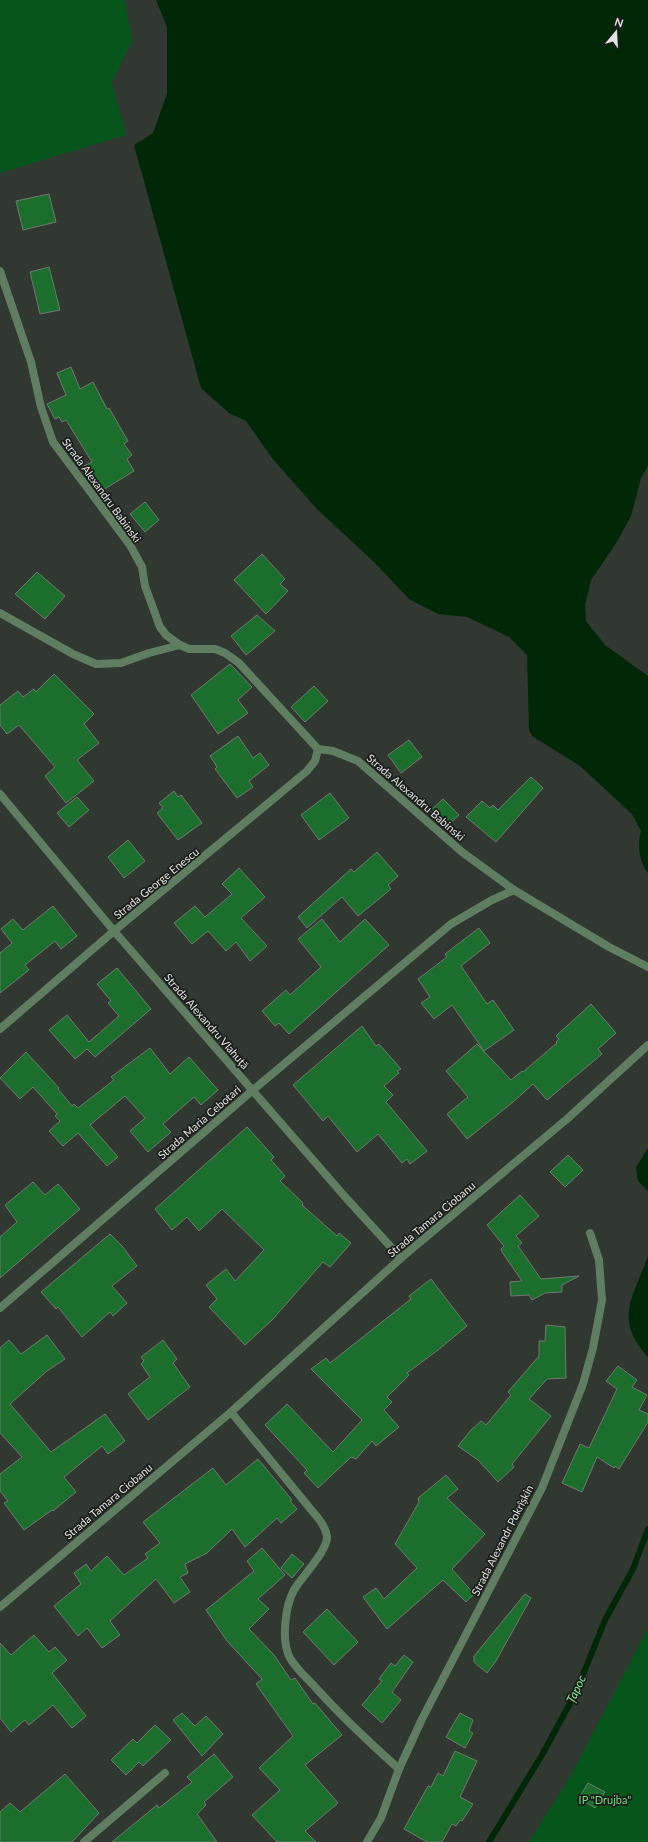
<svg xmlns="http://www.w3.org/2000/svg" width="648" height="1842" font-family="Lato,sans-serif">
<rect width="100%" height="100%" fill="#313731"/>
<g fill="#06551b">
<path d="M 0,0 L 124,0 L 126,5 L 132,41 L 112,82 L 126,135 L 0,173 Z"/>
<path d="M 648,1628 L 648,1842 L 529,1842 L 572,1773 Z"/>
</g>
<g fill="#002806">
<path d="M 156,0 L 648,0 L 648,466 L 641,478 L 631,516 L 615,545 L 591,580 L 585,605 L 586,621 L 605,645 L 648,676 L 648,873 C 639,862 637,845 641,831 L 632,814 L 580,766 L 532,736 L 529,730 L 527,655 L 509,637 L 467,617 L 438,614 L 409,599 L 374,562 L 317,509 L 272,458 L 246,421 L 229,413 L 201,388 L 134,145 L 153,133 L 167,94 L 167,27 Z"/>
<path d="M 648,1148 L 648,1191 L 638,1181 L 636,1167 Z"/>
<path d="M 648,1256 L 648,1357 C 613,1319 633,1298 648,1256 Z"/>
</g>
<g fill="none" stroke-linecap="round" stroke-linejoin="round">
<path stroke="#002806" stroke-width="6" d="M 489,1842 L 542,1755 L 576,1692 L 605,1620 L 633,1569 L 648,1529"/>
</g>
<g fill="#1b6e2c" stroke="#727972">
<path d="M 49,194 L 56,222 L 23,230 L 16,201 Z"/>
<path d="M 49,267 L 60,310 L 40,314 L 30,272 Z"/>
<path d="M 71,367 L 80,389 L 93,382 L 107,409 L 109,408 L 128,441 L 124,444 L 132,455 L 127,459 L 134,471 L 98,493 L 82,467 L 92,462 L 66,420 L 62,422 L 59,417 L 55,419 L 47,404 L 66,395 L 57,373 Z"/>
<path d="M 145,502 L 159,520 L 145,532 L 130,514 Z"/>
<path d="M 262,554 L 285,579 L 280,584 L 288,591 L 266,614 L 234,580 Z"/>
<path d="M 37,572 L 65,596 L 45,619 L 15,594 Z"/>
<path d="M 257,615 L 275,631 L 246,655 L 231,636 Z"/>
<path d="M 230,664 L 252,687 L 238,700 L 248,713 L 218,734 L 191,695 Z"/>
<path d="M 54,674 L 94,714 L 84,724 L 99,743 L 77,760 L 94,781 L 66,803 L 45,776 L 55,767 L 19,725 L 7,734 L 0,725 L 0,705 L 18,691 L 23,697 L 34,689 L 36,692 Z"/>
<path d="M 314,686 L 328,701 L 305,722 L 291,707 Z"/>
<path d="M 238,736 L 253,758 L 260,753 L 269,765 L 249,781 L 253,787 L 237,798 L 215,769 L 217,767 L 210,756 Z"/>
<path d="M 409,740 L 422,757 L 401,773 L 388,755 Z"/>
<path d="M 531,777 L 543,788 L 496,842 L 466,817 L 482,801 L 490,808 L 493,805 L 498,810 Z"/>
<path d="M 174,791 L 178,797 L 181,795 L 202,823 L 178,840 L 157,813 L 163,808 L 159,803 Z"/>
<path d="M 330,793 L 349,818 L 319,840 L 301,815 Z"/>
<path d="M 77,797 L 89,810 L 69,827 L 57,813 Z"/>
<path d="M 443,799 L 459,815 L 446,827 L 430,811 Z"/>
<path d="M 128,840 L 145,861 L 124,878 L 108,857 Z"/>
<path d="M 377,852 L 398,876 L 388,885 L 391,889 L 358,916 L 342,897 L 307,928 L 298,917 L 351,869 L 354,872 Z"/>
<path d="M 239,868 L 265,897 L 241,918 L 267,946 L 250,961 L 236,942 L 226,951 L 208,931 L 192,944 L 174,923 L 195,906 L 205,917 L 232,894 L 222,884 Z"/>
<path d="M 53,906 L 77,936 L 61,949 L 55,941 L 25,965 L 29,970 L 0,993 L 0,953 L 12,943 L 1,929 L 13,919 L 23,930 Z"/>
<path d="M 322,919 L 340,942 L 365,919 L 389,945 L 289,1034 L 279,1023 L 275,1026 L 262,1011 L 286,990 L 290,995 L 321,967 L 298,939 Z"/>
<path d="M 479,928 L 490,943 L 461,966 L 487,1004 L 493,1000 L 514,1030 L 484,1051 L 452,1005 L 434,1019 L 421,1003 L 430,997 L 418,979 L 447,957 L 445,954 Z"/>
<path d="M 117,968 L 151,1009 L 95,1057 L 87,1049 L 75,1059 L 49,1030 L 67,1015 L 89,1042 L 119,1016 L 108,1003 L 111,1001 L 97,984 Z"/>
<path d="M 591,1004 L 616,1033 L 598,1049 L 602,1054 L 547,1100 L 533,1084 L 513,1102 L 467,1139 L 447,1114 L 468,1097 L 446,1071 L 477,1044 L 511,1080 L 522,1071 L 523,1072 L 557,1043 L 556,1042 L 559,1039 L 556,1036 Z"/>
<path d="M 362,1026 L 376,1046 L 379,1044 L 401,1069 L 397,1071 L 399,1073 L 384,1086 L 393,1095 L 386,1102 L 427,1151 L 410,1164 L 407,1159 L 402,1163 L 378,1134 L 357,1152 L 328,1116 L 323,1121 L 293,1085 Z"/>
<path d="M 150,1048 L 170,1074 L 189,1057 L 218,1090 L 201,1105 L 194,1097 L 163,1124 L 171,1132 L 148,1152 L 130,1131 L 145,1118 L 125,1096 L 90,1125 L 118,1157 L 107,1166 L 78,1133 L 63,1146 L 49,1131 L 60,1121 L 55,1116 L 57,1114 L 33,1087 L 20,1099 L 0,1078 L 26,1052 L 59,1088 L 58,1089 L 72,1106 L 74,1104 L 78,1108 L 114,1080 L 111,1077 Z"/>
<path d="M 247,1127 L 274,1157 L 271,1160 L 285,1176 L 280,1181 L 301,1201 L 303,1204 L 302,1205 L 337,1236 L 339,1233 L 351,1243 L 330,1267 L 323,1262 L 273,1319 L 245,1345 L 209,1307 L 217,1299 L 206,1285 L 226,1269 L 235,1281 L 264,1250 L 222,1209 L 199,1231 L 187,1217 L 172,1230 L 155,1209 Z"/>
<path d="M 568,1155 L 583,1170 L 565,1187 L 550,1172 Z"/>
<path d="M 33,1182 L 45,1195 L 58,1184 L 80,1209 L 0,1278 L 0,1237 L 17,1222 L 5,1205 Z"/>
<path d="M 520,1195 L 539,1216 L 516,1236 L 522,1243 L 518,1246 L 541,1279 L 579,1276 L 562,1285 L 562,1292 L 545,1293 L 532,1300 L 529,1295 L 511,1296 L 510,1282 L 522,1281 L 502,1252 L 501,1249 L 504,1246 L 487,1225 Z"/>
<path d="M 110,1234 L 123,1247 L 137,1266 L 112,1286 L 127,1303 L 113,1316 L 110,1312 L 82,1337 L 58,1307 L 56,1309 L 41,1292 Z"/>
<path d="M 431,1279 L 467,1326 L 438,1350 L 407,1373 L 409,1375 L 387,1397 L 392,1402 L 384,1410 L 399,1427 L 376,1446 L 372,1441 L 356,1459 L 351,1457 L 318,1488 L 304,1473 L 307,1470 L 265,1425 L 287,1404 L 333,1452 L 362,1420 L 311,1369 L 326,1358 L 330,1363 L 411,1299 L 409,1296 Z"/>
<path d="M 546,1325 L 565,1327 L 566,1378 L 547,1379 L 529,1399 L 551,1416 L 512,1464 L 514,1467 L 498,1482 L 478,1460 L 458,1446 L 471,1430 L 481,1421 L 486,1425 L 511,1395 L 508,1392 L 539,1356 L 539,1341 L 545,1341 Z"/>
<path d="M 47,1335 L 65,1359 L 47,1371 L 10,1404 L 51,1452 L 105,1414 L 125,1441 L 108,1454 L 102,1446 L 64,1477 L 76,1492 L 53,1511 L 52,1510 L 24,1530 L 4,1503 L 8,1501 L 0,1491 L 0,1474 L 22,1457 L 0,1433 L 0,1348 L 9,1340 L 21,1354 Z"/>
<path d="M 163,1340 L 177,1359 L 173,1363 L 190,1387 L 148,1420 L 128,1394 L 150,1377 L 141,1364 L 144,1361 L 141,1357 Z"/>
<path d="M 618,1366 L 637,1380 L 632,1387 L 647,1395 L 639,1410 L 648,1414 L 648,1422 L 619,1469 L 615,1466 L 614,1468 L 597,1457 L 582,1492 L 562,1483 L 580,1444 L 589,1448 L 617,1389 L 606,1381 Z"/>
<path d="M 258,1459 L 292,1500 L 290,1501 L 297,1509 L 281,1523 L 277,1518 L 245,1547 L 232,1529 L 207,1553 L 185,1564 L 188,1573 L 180,1577 L 190,1592 L 174,1603 L 156,1579 L 110,1621 L 120,1635 L 102,1648 L 87,1628 L 78,1636 L 54,1606 L 81,1584 L 74,1573 L 86,1564 L 91,1571 L 107,1556 L 124,1575 L 148,1558 L 145,1554 L 160,1543 L 143,1522 L 213,1468 L 226,1485 Z"/>
<path d="M 446,1475 L 458,1489 L 447,1498 L 485,1534 L 452,1569 L 474,1594 L 466,1602 L 443,1580 L 387,1629 L 363,1597 L 376,1588 L 384,1599 L 417,1568 L 395,1544 L 419,1502 L 418,1498 Z"/>
<path d="M 262,1548 L 285,1575 L 258,1599 L 269,1609 L 249,1629 L 274,1655 L 291,1680 L 295,1678 L 313,1704 L 315,1703 L 342,1735 L 305,1765 L 338,1803 L 305,1831 L 316,1842 L 277,1842 L 252,1815 L 280,1790 L 259,1768 L 293,1736 L 256,1684 L 262,1679 L 227,1641 L 206,1610 L 254,1571 L 247,1561 Z"/>
<path d="M 292,1554 L 304,1564 L 292,1578 L 281,1568 Z"/>
<path d="M 525,1594 L 531,1598 L 496,1661 L 487,1673 L 474,1662 L 474,1656 Z"/>
<path d="M 327,1609 L 358,1642 L 334,1665 L 303,1632 Z"/>
<path d="M 34,1635 L 49,1652 L 55,1647 L 67,1660 L 52,1673 L 86,1716 L 72,1728 L 53,1705 L 29,1725 L 25,1720 L 11,1732 L 0,1718 L 0,1643 L 11,1655 Z"/>
<path d="M 404,1655 L 413,1662 L 392,1692 L 401,1700 L 382,1723 L 362,1705 L 382,1681 L 379,1679 L 391,1663 L 395,1666 Z"/>
<path d="M 182,1713 L 195,1726 L 206,1716 L 223,1734 L 202,1756 L 173,1720 Z"/>
<path d="M 460,1713 L 473,1720 L 469,1731 L 473,1733 L 465,1748 L 446,1737 Z"/>
<path d="M 155,1725 L 171,1740 L 143,1766 L 139,1762 L 126,1775 L 111,1760 L 133,1739 L 137,1743 Z"/>
<path d="M 455,1751 L 477,1761 L 460,1797 L 473,1804 L 462,1821 L 460,1820 L 456,1826 L 452,1824 L 442,1842 L 427,1842 L 404,1829 L 428,1786 L 431,1787 L 438,1773 L 443,1776 Z"/>
<path d="M 214,1754 L 233,1777 L 204,1802 L 206,1805 L 197,1814 L 217,1842 L 112,1842 L 157,1805 L 159,1808 L 192,1782 L 187,1777 Z"/>
<path d="M 65,1774 L 99,1813 L 72,1842 L 0,1842 L 0,1812 L 10,1803 L 20,1812 Z"/>
<path d="M 588,1783 L 605,1792 L 595,1808 L 579,1798 Z"/>
</g>
<g fill="none" stroke-linecap="round" stroke-linejoin="round">
<g stroke="#5f7e61" stroke-width="8">
<path d="M 0,271 L 31,362 L 41,407 L 53,442 L 130,545 L 142,567 L 145,586 L 160,627 L 166,635 L 180,645 L 189,649 L 215,649 L 225,653 L 239,663 L 318,749 L 333,751 L 358,761 L 462,852 L 514,890 L 609,947 L 648,967"/>
<path d="M 0,613 L 73,654 L 96,664 L 121,663 L 149,653 L 180,645"/>
<path d="M 0,1029 L 114,931 L 307,771 L 315,761 L 318,749"/>
<path d="M 0,1308 L 253,1090 L 451,924 L 492,900 L 514,890"/>
<path d="M 231,1412 L 313,1512 C 319,1519 325,1526 327,1536 C 328,1551 302,1576 294,1590 C 285,1606 281,1642 290,1658 C 296,1669 308,1679 316,1688 C 342,1717 370,1743 399,1769"/>
<path d="M 84,1842 L 165,1773"/>
<path d="M 367,1842 L 381,1818 L 399,1769 L 422,1719 L 542,1488 L 583,1384 L 593,1348 L 602,1300 L 599,1260 L 590,1233"/>
</g>
<g stroke="#5f7e61" stroke-width="8">
<path d="M 0,794 L 114,931 L 347,1199 L 401,1258"/>
<path d="M 0,1607 L 231,1412 L 401,1258 L 567,1119 L 648,1045"/>
</g>
</g>
<g text-anchor="middle" dominant-baseline="central" stroke-width="3.5" stroke-linejoin="round" paint-order="stroke">
<g font-size="11" fill="#e1e4e1" stroke="#1b1d1b">
<text transform="translate(102 490) rotate(54)">Strada Alexandru Babinski</text>
<text transform="translate(416 797) rotate(41)">Strada Alexandru Babinski</text>
<text transform="translate(156 883) rotate(-39)">Strada George Enescu</text>
<text transform="translate(207 1021) rotate(49)">Strada Аlexandru Vlahuță</text>
<text transform="translate(199 1122) rotate(-41)">Strada Maria Cebotari</text>
<text transform="translate(431 1219) rotate(-40)">Strada Tamara Ciobanu</text>
<text transform="translate(108 1501) rotate(-40)">Strada Tamara Ciobanu</text>
<text transform="translate(502 1540) rotate(-63)">Strada Alexandr Pokrîșkin</text>
</g>
<g font-size="11" fill="#77dc83" stroke="#1b1d1b">
<text x="605" y="1799">IP "Drujba"</text>
</g>
<g font-size="12" font-style="italic" fill="#85eb90" stroke="#1b1d1b">
<text transform="translate(576 1689) rotate(-65)">Țapoc</text>
</g>
</g>
<g transform="translate(616 32) rotate(18)" stroke="#1b1d1b" stroke-width="3" paint-order="stroke">
<path d="M0-3L7 15L0 10L-7 15Z" fill="#e1e4e1"/>
<text y="-6" font-size="11" font-weight="bold" text-anchor="middle" fill="#e1e4e1">N</text>
</g>
</svg>
